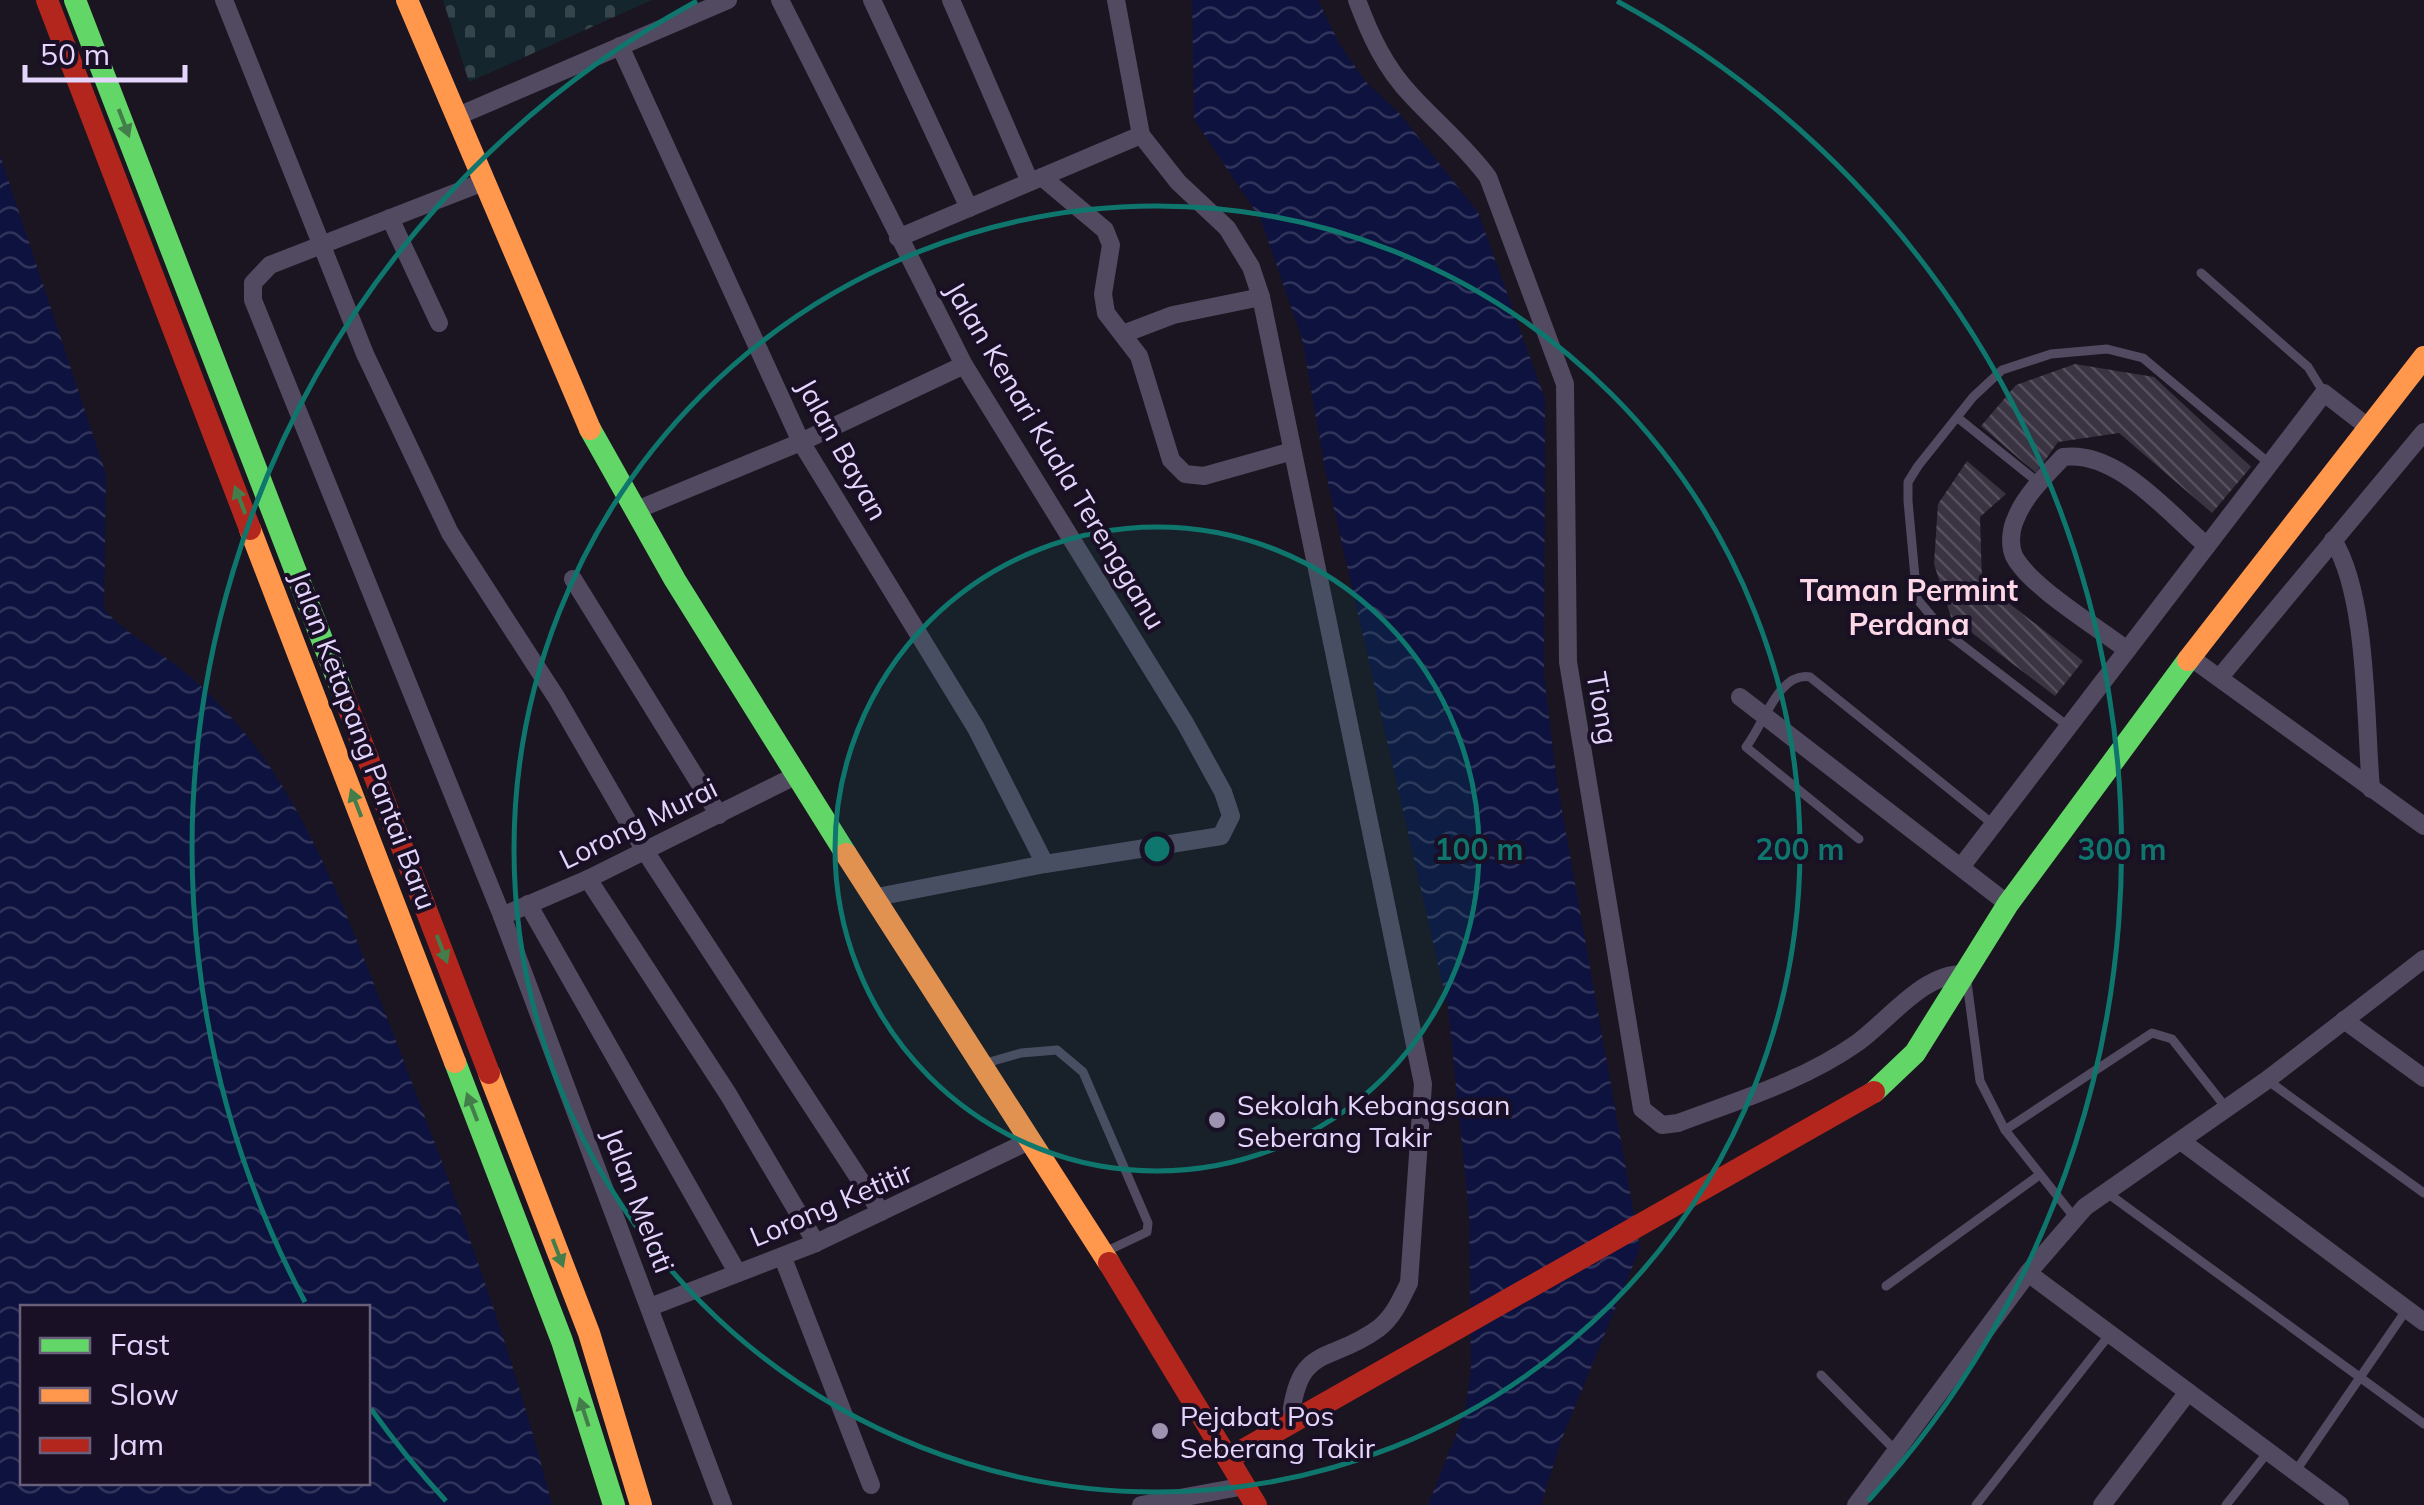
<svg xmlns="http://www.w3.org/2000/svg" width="2424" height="1505" font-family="Mulish,sans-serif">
<defs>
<pattern id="cemetery-stones" width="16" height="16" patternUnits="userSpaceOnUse" patternTransform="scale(2.5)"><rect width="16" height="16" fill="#14252d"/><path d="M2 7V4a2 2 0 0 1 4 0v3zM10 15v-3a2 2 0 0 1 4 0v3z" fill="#36444c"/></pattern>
<pattern id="water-waves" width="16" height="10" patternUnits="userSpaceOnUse" patternTransform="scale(2.5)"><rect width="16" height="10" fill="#0d123e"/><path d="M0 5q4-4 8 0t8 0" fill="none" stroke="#30345b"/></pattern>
<pattern id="building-back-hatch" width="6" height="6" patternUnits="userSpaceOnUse" patternTransform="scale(2.5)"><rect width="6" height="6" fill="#393342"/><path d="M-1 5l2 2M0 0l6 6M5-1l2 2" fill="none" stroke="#56505e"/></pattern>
</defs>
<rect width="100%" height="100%" fill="#1a1520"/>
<path fill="url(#cemetery-stones)" d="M 443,0 L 652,0 L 469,82 Z"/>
<g fill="url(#water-waves)" fill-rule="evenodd">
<path d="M 1192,0 L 1318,0 L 1339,43 L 1365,81 L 1400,114 L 1478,212 L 1545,399 L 1544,676 L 1557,782 L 1640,1248 L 1561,1441 L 1541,1505 L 1428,1505 L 1465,1412 L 1471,1369 L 1469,1213 L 1448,1008 L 1325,469 L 1302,338 L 1261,220 L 1194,119 Z"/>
<path d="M 0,155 L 106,474 L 104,609 C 126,634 154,648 181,669 C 214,695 249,735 272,770 C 328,855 361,952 398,1046 C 456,1197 512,1348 552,1505 L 0,1505 ZM 22,1308 L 368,1308 L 368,1482 L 22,1482 Z"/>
</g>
<g fill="url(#building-back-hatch)">
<path d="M 2075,364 L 2154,377 L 2251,467 L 2212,513 L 2119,433 L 2058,442 L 2036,473 L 1981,426 L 2016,385 Z"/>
<path d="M 1967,461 L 2006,494 L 1980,517 L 1982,582 L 2083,661 L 2055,696 L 1951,617 L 1934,564 L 1938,504 Z"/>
</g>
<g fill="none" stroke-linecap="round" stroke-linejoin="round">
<g stroke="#514a61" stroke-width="9">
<path d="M 2201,273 L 2308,367 L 2324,393"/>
<path d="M 1958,418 L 2039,483"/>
<path d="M 2069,727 L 1944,631 L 1917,599 L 1908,501 L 1908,482 L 1918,466 L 1973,397 L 2002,370 L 2051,354 L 2107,349 L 2143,358 L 2270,464"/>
<path d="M 1859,839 L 1746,747 C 1764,724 1779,671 1810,677 L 1994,825"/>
<path d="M 1967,982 L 1980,1081 L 2005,1130 L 2074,1217"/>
<path d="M 986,1063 L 1021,1053 L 1057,1050 L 1083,1072 L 1148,1223 L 1147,1232 L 1107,1251"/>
<path d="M 2267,1080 L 2424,1193"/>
<path d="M 2005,1130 L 2152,1033 L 2172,1039 L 2227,1109"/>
<path d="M 2106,1192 L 2424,1424"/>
<path d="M 1886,1286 L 2038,1176"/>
<path d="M 1821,1375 L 1895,1450"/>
<path d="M 2295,1472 L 2407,1309"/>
<path d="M 1976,1505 L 2110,1334"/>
<path d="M 2226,1505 L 2268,1452"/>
</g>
<g stroke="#514a61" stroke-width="18">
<path d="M 224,0 L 365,354 L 450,533 L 556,697 L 645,851 L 881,1212"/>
<path d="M 780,0 L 964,365 L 1185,723 L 1223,792 L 1231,816 L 1221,836 L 1045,864 L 877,897"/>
<path d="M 872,0 L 969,208"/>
<path d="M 951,0 L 1030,182"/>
<path d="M 1116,0 L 1141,135 L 1178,182 L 1227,228 L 1251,267 L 1261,297 L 1423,1084 L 1409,1283 C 1401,1299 1394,1316 1379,1328 C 1328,1366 1298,1341 1290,1423"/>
<path d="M 1357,0 C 1370,35 1385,68 1412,96 C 1438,124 1465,146 1488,177 L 1565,384 L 1568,662 L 1642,1109 L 1662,1125 L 1678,1123 C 1739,1100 1803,1081 1857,1043 C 1889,1020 1924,972 1965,974"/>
<path d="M 620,46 L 801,442 L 976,728 L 1045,864"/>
<path d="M 458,116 L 728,0"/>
<path d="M 1042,177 L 1105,230 L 1111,245 L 1103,294 L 1106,313 L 1139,356 L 1171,460 L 1185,474 L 1204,476 L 1289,452"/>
<path d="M 486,181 L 270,265 L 253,283 L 253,300 L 502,916 L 723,1505"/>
<path d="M 390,218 L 439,323"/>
<path d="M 898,238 L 1141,135"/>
<path d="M 1123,334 L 1173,315 L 1261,297"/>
<path d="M 634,511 L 801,442 L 964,365"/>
<path d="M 2333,540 C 2368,596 2365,720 2371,789"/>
<path d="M 573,579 L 719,815"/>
<path d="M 2127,650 C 2099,628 2030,587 2014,556 C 2009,545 2011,528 2016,518 C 2025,495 2047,474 2063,457 C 2118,450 2168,513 2207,546"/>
<path d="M 2190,657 L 2424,826"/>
<path d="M 2220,677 L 2424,432"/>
<path d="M 1740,697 L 2008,904"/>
<path d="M 1961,867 L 2324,393 L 2368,427"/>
<path d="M 588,879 L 728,1094 L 816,1243"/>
<path d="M 528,904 L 737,1272"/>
<path d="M 502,916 L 588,879 L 795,776"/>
<path d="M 2344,1020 L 2424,1078"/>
<path d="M 2181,1141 L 2424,1322"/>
<path d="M 783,1258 L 871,1485"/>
<path d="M 2028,1273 L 2340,1505"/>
<path d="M 650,1307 L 816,1243 L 1029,1141"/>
<path d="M 1141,1505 L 1245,1486"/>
<path d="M 1856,1505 L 2028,1273 L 2085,1207 L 2267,1080 L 2424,959"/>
<path d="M 2102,1505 L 2188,1392"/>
</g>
<g stroke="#63d668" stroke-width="22">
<path d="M 75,0 L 343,694"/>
<path d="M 590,429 L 675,580 L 846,854"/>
<path d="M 455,1062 L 562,1341 L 614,1505"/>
<path d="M 1874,1092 L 1915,1053 L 2008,904 L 2188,660"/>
</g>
<g stroke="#ff974d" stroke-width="22">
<path d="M 407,0 L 590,429"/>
<path d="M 250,529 L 455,1062"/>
<path d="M 2188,660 L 2424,357"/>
<path d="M 846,854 L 1109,1263"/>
<path d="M 489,1073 L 589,1333 L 641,1505"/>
</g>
<g stroke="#b3261e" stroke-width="22">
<path d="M 47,0 L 250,529"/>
<path d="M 343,694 L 489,1073"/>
<path d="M 1109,1263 L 1256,1505"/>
<path d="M 1229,1458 L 1874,1092"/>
</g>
</g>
<defs><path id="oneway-solid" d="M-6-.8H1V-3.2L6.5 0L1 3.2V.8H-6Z" transform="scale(2.5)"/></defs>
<g fill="#427d4a">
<use href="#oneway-solid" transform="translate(124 123) rotate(69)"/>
<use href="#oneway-solid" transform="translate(240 500) rotate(-111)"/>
<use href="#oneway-solid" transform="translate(356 803) rotate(-111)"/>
<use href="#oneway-solid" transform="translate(442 949) rotate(69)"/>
<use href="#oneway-solid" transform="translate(472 1107) rotate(-111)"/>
<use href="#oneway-solid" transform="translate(558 1253) rotate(69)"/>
<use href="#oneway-solid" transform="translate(584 1412) rotate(-108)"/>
</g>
<circle cx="1157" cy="849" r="322" fill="#0f766e" fill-opacity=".12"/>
<g fill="none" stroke="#0f766e" stroke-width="5">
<circle cx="1157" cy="849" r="322"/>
<circle cx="1157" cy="849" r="643"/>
<path d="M446 1501A965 965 0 0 1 371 1409M305 1302A965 965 0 0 1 697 1M1617 1A965 965 0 0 1 1868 1501"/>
</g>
<g fill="#9d92b0" stroke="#191025" stroke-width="4">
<circle cx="1217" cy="1120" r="10"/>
<circle cx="1160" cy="1431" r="10"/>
</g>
<g text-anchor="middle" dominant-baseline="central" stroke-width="8" stroke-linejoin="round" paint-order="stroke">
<g font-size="28" fill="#e4d5fd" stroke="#191025">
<text transform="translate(843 449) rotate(61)">Jalan Bayan</text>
<text transform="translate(1056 455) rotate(59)">Jalan Kenari Kuala Terengganu</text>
<text transform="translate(1603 708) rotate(80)">Tiong</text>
<text transform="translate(364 740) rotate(69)">Jalan Ketapang Pantai Baru</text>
<text transform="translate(638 823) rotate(-26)">Lorong Murai</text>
<text transform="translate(639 1200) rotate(69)">Jalan Melati</text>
<text transform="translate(831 1204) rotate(-23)">Lorong Ketitir</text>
</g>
<g font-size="28" fill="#e4d5fd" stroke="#191025" text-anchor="start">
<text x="1237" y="1104">Sekolah Kebangsaan<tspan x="1237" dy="32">Seberang Takir</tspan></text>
<text x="1180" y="1415">Pejabat Pos<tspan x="1180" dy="32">Seberang Takir</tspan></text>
</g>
<g font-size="30" font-weight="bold" fill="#fdd7e5" stroke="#191025">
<text x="1909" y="590">Taman Permint<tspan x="1909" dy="34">Perdana</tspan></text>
</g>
</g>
<circle cx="1157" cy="849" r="15" fill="#0f766e" stroke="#191025" stroke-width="5"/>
<g font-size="30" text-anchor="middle" font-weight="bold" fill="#0f766e" stroke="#191025" stroke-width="8" stroke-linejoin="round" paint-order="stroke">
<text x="1479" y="860">100 m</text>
<text x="1800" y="860">200 m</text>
<text x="2122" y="860">300 m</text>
</g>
<rect x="20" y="1305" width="350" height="180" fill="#191025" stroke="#6a5f7b" stroke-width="2.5"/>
<rect x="40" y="1338" width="50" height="15" fill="#63d668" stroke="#6a5f7b" stroke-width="2.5"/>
<text x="110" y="1355" font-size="30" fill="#e4d5fd">Fast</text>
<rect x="40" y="1388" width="50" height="15" fill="#ff974d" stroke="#6a5f7b" stroke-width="2.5"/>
<text x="110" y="1405" font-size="30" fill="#e4d5fd">Slow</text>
<rect x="40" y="1438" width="50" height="15" fill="#b3261e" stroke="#6a5f7b" stroke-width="2.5"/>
<text x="110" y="1455" font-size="30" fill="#e4d5fd">Jam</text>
<path d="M25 65v15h160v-15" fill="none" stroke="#e4d5fd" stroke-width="5"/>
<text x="40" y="65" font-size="30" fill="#e4d5fd" stroke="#191025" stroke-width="8" paint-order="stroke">50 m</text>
</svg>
